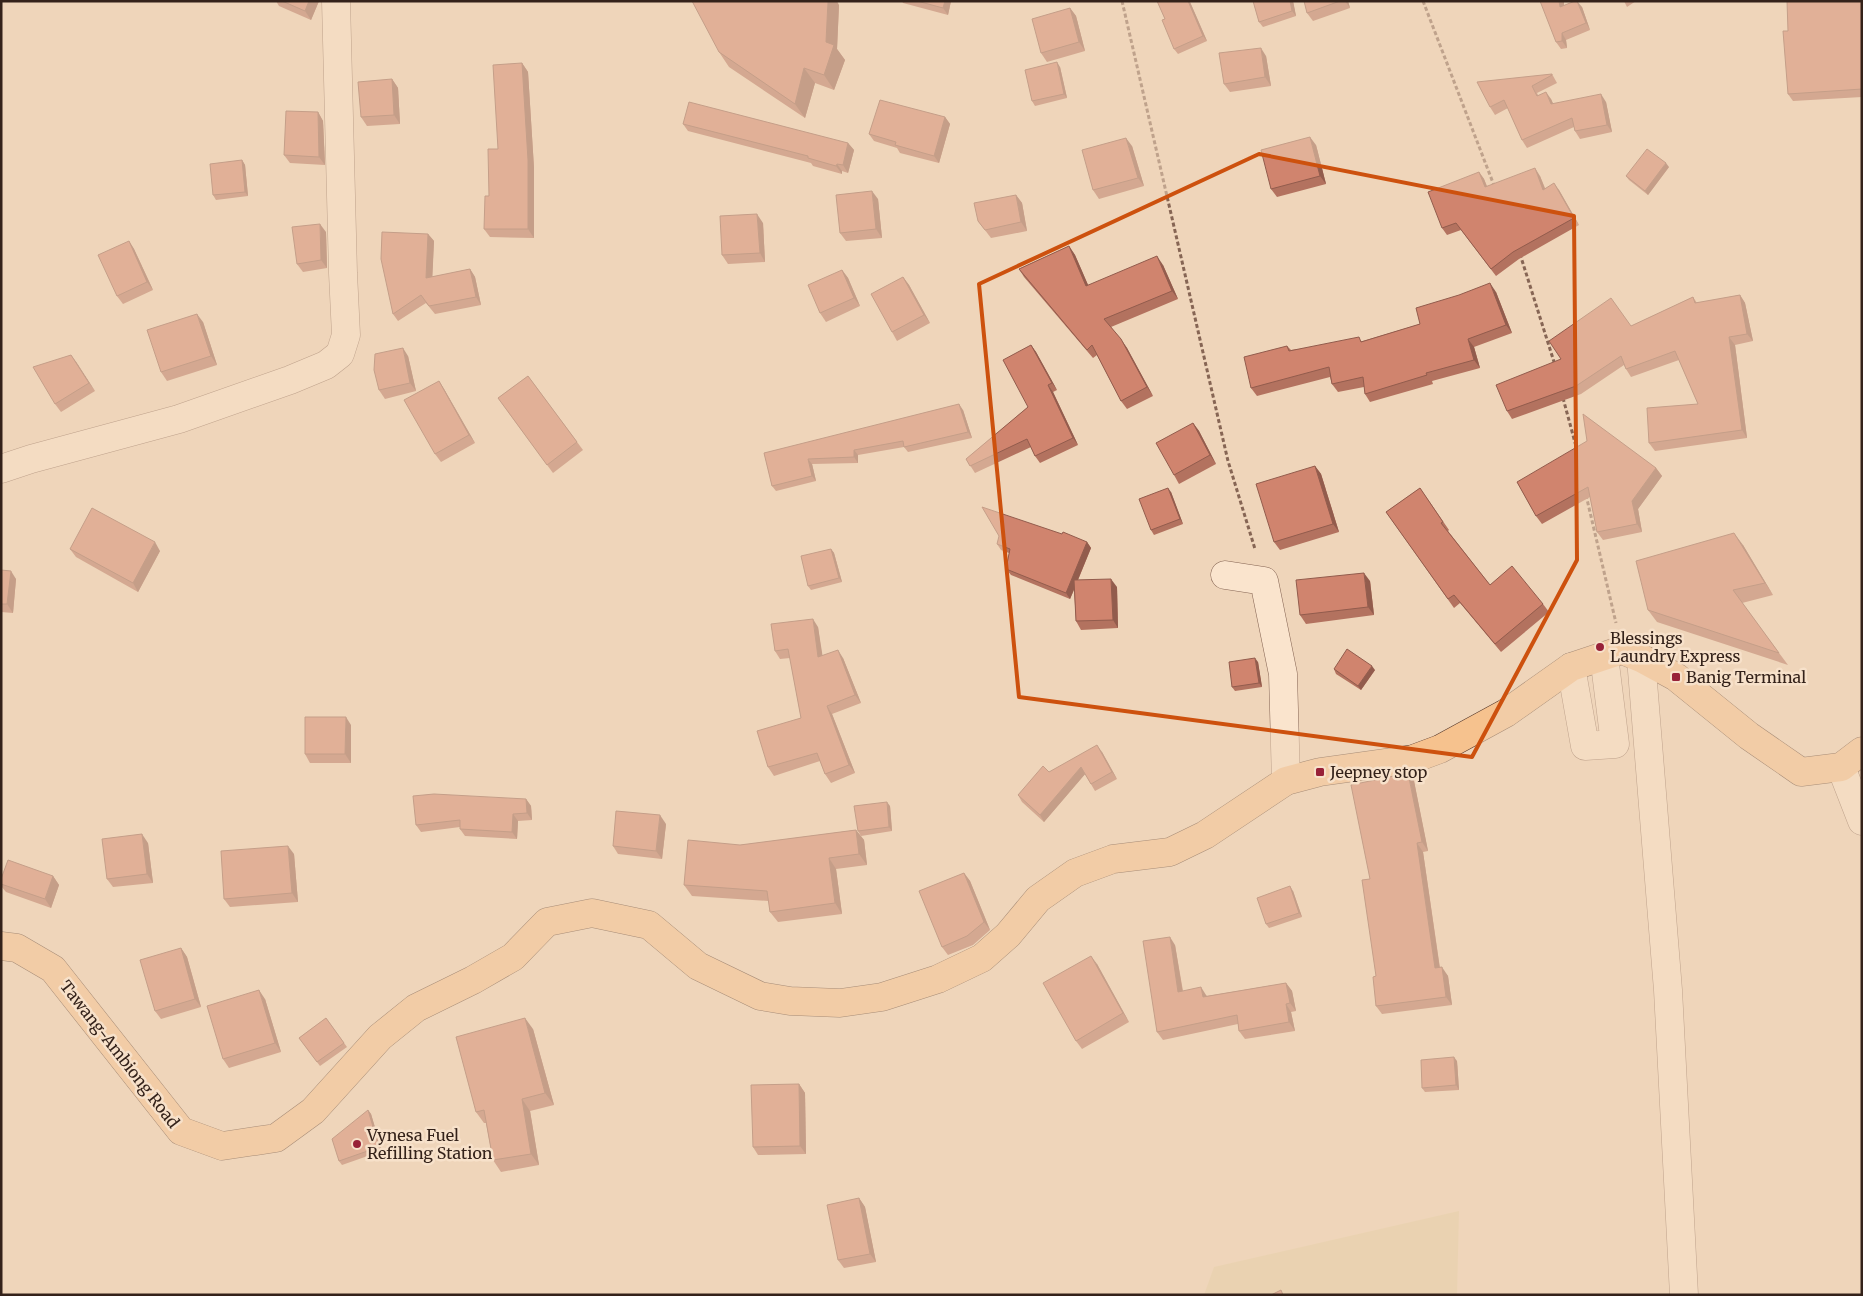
<svg xmlns="http://www.w3.org/2000/svg" width="1863" height="1296" font-family="Merriweather,serif">
<rect width="100%" height="100%" fill="#efd5ba"/>
<path fill="#e5cfa7" d="M 1459,1211 L 1457,1295 L 1204,1295 L 1214,1267 Z"/>
<g fill="none" stroke-linecap="round" stroke-linejoin="round">
<defs>
<g id="minor">
<path d="M 1,469 L 31,459 L 179,419 L 290,380 L 326,365 L 340,354 L 346,335 L 343,273 L 336,1"/>
<path d="M 1225,575 L 1264,581 L 1283,674 L 1286,781"/>
<path d="M 1641,658 L 1668,990 L 1684,1295"/>
<path d="M 1571,667 L 1585,746 L 1615,744 L 1604,656"/>
<path d="M 1841,767 L 1862,821"/>
</g>
<path id="major" d="M 1,946 L 17,948 L 53,969 L 181,1131 L 222,1146 L 276,1138 L 313,1111 L 380,1037 L 416,1008 L 473,980 L 513,957 L 547,922 L 592,913 L 649,925 L 698,966 L 760,996 L 790,1001 L 840,1003 L 882,997 L 938,979 L 982,958 L 1008,935 L 1038,899 L 1075,873 L 1113,859 L 1170,852 L 1205,835 L 1286,781 L 1320,772 L 1413,759 L 1440,749 L 1506,713 L 1571,667 L 1622,650 L 1641,658 L 1676,677 L 1749,736 L 1801,772 L 1841,767 L 1862,751"/>
</defs>
<use href="#minor" stroke="#866554" stroke-width="29"/>
<use href="#major" stroke="#533529" stroke-width="29"/>
<g stroke="#866554" stroke-width="3" stroke-dasharray="4 2.5" stroke-linecap="butt">
<path d="M 1122,1 L 1228,461 L 1255,549"/>
<path d="M 1423,1 L 1495,188"/>
<path d="M 1520,254 L 1555,365"/>
<path d="M 1563,398 L 1577,450"/>
<path d="M 1586,495 L 1616,623"/>
</g>
<use href="#minor" stroke="#fae4cd" stroke-width="28"/>
<use href="#major" stroke="#f6c28e" stroke-width="28"/>
</g>
<g fill="#b3725f">
<path d="M 276,1 L 319,1 L 311,20 L 279,6 Z"/>
<path d="M 902,1 L 951,1 L 948,15 L 903,3 Z"/>
<path d="M 1157,1 L 1193,1 L 1190,2 L 1207,41 L 1178,54 L 1174,49 L 1165,19 Z"/>
<path d="M 1253,1 L 1293,1 L 1296,16 L 1263,27 L 1259,22 Z"/>
<path d="M 1304,1 L 1348,1 L 1350,8 L 1313,21 L 1307,13 Z"/>
<path d="M 1624,1 L 1636,1 L 1627,7 Z"/>
<path d="M 1862,1 L 1862,97 L 1793,101 L 1788,94 L 1788,31 Z"/>
<path d="M 839,5 L 837,49 L 845,60 L 834,90 L 815,83 L 805,118 L 729,67 L 719,52 Z"/>
<path d="M 1564,5 L 1582,7 L 1590,30 L 1566,40 L 1567,48 L 1561,49 L 1556,42 Z"/>
<path d="M 1070,8 L 1076,16 L 1085,51 L 1047,62 L 1041,53 Z"/>
<path d="M 1266,56 L 1271,86 L 1230,92 L 1224,84 Z"/>
<path d="M 522,63 L 528,72 L 534,168 L 534,238 L 490,237 L 484,229 L 489,196 L 498,149 Z"/>
<path d="M 1060,67 L 1067,98 L 1035,106 L 1032,101 Z"/>
<path d="M 1552,74 L 1557,83 L 1537,93 L 1538,95 L 1551,99 L 1553,104 L 1606,102 L 1612,132 L 1580,139 L 1575,131 L 1574,127 L 1527,148 L 1522,140 L 1508,108 L 1495,115 L 1490,107 Z"/>
<path d="M 392,79 L 398,88 L 400,124 L 367,126 L 361,117 Z"/>
<path d="M 318,112 L 323,121 L 325,165 L 290,163 L 284,155 Z"/>
<path d="M 945,117 L 950,124 L 939,163 L 900,153 L 897,148 L 874,141 L 869,134 Z"/>
<path d="M 683,124 L 848,143 L 854,150 L 848,173 L 842,171 L 842,174 L 813,166 L 811,163 L 688,131 Z"/>
<path d="M 1316,145 L 1326,184 L 1277,197 L 1271,189 Z"/>
<path d="M 1132,146 L 1144,186 L 1099,199 L 1093,190 Z"/>
<path d="M 242,160 L 245,165 L 248,196 L 216,200 L 213,195 Z"/>
<path d="M 1669,167 L 1648,195 L 1629,180 L 1626,176 Z"/>
<path d="M 1479,172 L 1484,179 L 1487,186 L 1540,176 L 1545,188 L 1559,190 L 1579,225 L 1519,259 L 1496,276 L 1461,230 L 1447,235 L 1442,228 Z"/>
<path d="M 1016,195 L 1022,203 L 1027,231 L 991,238 L 978,221 Z"/>
<path d="M 878,199 L 882,238 L 846,241 L 840,233 Z"/>
<path d="M 763,223 L 765,262 L 728,264 L 722,255 Z"/>
<path d="M 326,232 L 327,268 L 303,272 L 297,264 Z"/>
<path d="M 428,234 L 434,241 L 432,277 L 470,269 L 475,277 L 481,305 L 435,314 L 426,303 L 398,321 L 393,314 Z"/>
<path d="M 129,241 L 134,249 L 153,290 L 123,304 L 117,296 Z"/>
<path d="M 1069,246 L 1075,255 L 1088,285 L 1163,265 L 1178,299 L 1111,327 L 1127,348 L 1153,396 L 1127,409 L 1121,401 L 1097,355 L 1093,358 L 1024,277 L 1019,269 Z"/>
<path d="M 842,270 L 848,278 L 860,306 L 826,322 L 820,313 Z"/>
<path d="M 903,277 L 909,285 L 930,323 L 897,341 L 892,332 Z"/>
<path d="M 1496,292 L 1512,333 L 1474,347 L 1480,368 L 1432,381 L 1433,384 L 1370,402 L 1365,394 L 1364,387 L 1338,392 L 1332,384 L 1330,377 L 1257,396 L 1251,388 L 1287,346 L 1291,350 L 1363,341 L 1420,324 Z"/>
<path d="M 1740,295 L 1745,303 L 1753,341 L 1735,345 L 1747,438 L 1655,451 L 1649,443 L 1698,404 L 1679,360 L 1631,377 L 1626,369 L 1624,365 L 1581,394 L 1512,419 L 1507,411 L 1561,359 L 1693,297 L 1697,303 Z"/>
<path d="M 203,322 L 217,365 L 167,381 L 161,372 Z"/>
<path d="M 1031,345 L 1036,352 L 1057,390 L 1053,392 L 1078,445 L 1040,463 L 1035,456 L 1031,447 L 975,473 L 966,459 L 1028,407 Z"/>
<path d="M 71,355 L 95,391 L 61,412 L 55,404 Z"/>
<path d="M 408,356 L 416,391 L 385,399 L 379,390 Z"/>
<path d="M 528,376 L 583,450 L 553,473 L 498,398 Z"/>
<path d="M 439,381 L 444,389 L 475,443 L 441,462 L 435,454 Z"/>
<path d="M 963,410 L 972,438 L 908,452 L 904,447 L 858,455 L 858,463 L 812,464 L 816,481 L 776,491 L 772,486 L 764,453 Z"/>
<path d="M 1193,423 L 1199,431 L 1216,464 L 1179,484 L 1174,475 Z"/>
<path d="M 1315,466 L 1321,474 L 1339,532 L 1280,550 L 1274,542 Z"/>
<path d="M 1656,468 L 1662,476 L 1638,509 L 1642,532 L 1603,540 L 1597,532 L 1590,497 L 1542,524 L 1536,516 L 1517,482 Z"/>
<path d="M 1420,488 L 1449,530 L 1448,531 L 1490,585 L 1543,604 L 1549,612 L 1501,652 L 1460,603 L 1454,608 L 1386,512 Z"/>
<path d="M 1171,492 L 1183,524 L 1154,535 L 1151,530 Z"/>
<path d="M 1087,542 L 1091,548 L 1078,580 L 1117,587 L 1118,628 L 1081,630 L 1076,621 L 1074,590 L 1070,599 L 1011,575 L 1006,569 L 1009,553 L 1001,550 L 997,544 Z"/>
<path d="M 1743,545 L 1773,595 L 1742,603 L 1788,665 L 1657,622 L 1648,610 Z"/>
<path d="M 70,549 L 160,551 L 138,592 L 76,557 Z"/>
<path d="M 831,549 L 834,553 L 842,582 L 811,590 L 808,586 Z"/>
<path d="M 1,570 L 16,579 L 13,613 L 1,612 Z"/>
<path d="M 1370,581 L 1374,615 L 1306,624 L 1300,615 Z"/>
<path d="M 818,627 L 822,656 L 843,658 L 861,703 L 832,714 L 855,773 L 831,783 L 825,774 L 820,761 L 774,776 L 768,767 L 801,718 L 790,658 L 780,659 L 775,651 Z"/>
<path d="M 1258,662 L 1262,687 L 1235,691 L 1232,687 Z"/>
<path d="M 1334,669 L 1375,670 L 1361,690 L 1336,674 Z"/>
<path d="M 351,725 L 351,763 L 310,763 L 305,754 Z"/>
<path d="M 1102,752 L 1117,779 L 1095,791 L 1085,774 L 1044,822 L 1022,802 L 1018,795 L 1049,772 Z"/>
<path d="M 1414,781 L 1428,851 L 1423,852 L 1440,968 L 1448,976 L 1452,1005 L 1382,1014 L 1376,1006 L 1376,976 Z"/>
<path d="M 526,799 L 531,806 L 532,820 L 518,821 L 517,839 L 465,836 L 460,829 L 460,827 L 421,832 L 416,825 Z"/>
<path d="M 890,806 L 892,831 L 861,836 L 858,831 Z"/>
<path d="M 666,824 L 662,859 L 618,854 L 613,846 Z"/>
<path d="M 856,830 L 864,840 L 867,865 L 836,869 L 842,914 L 778,922 L 770,912 L 769,901 L 692,896 L 684,885 L 740,845 Z"/>
<path d="M 148,843 L 153,883 L 113,887 L 107,879 Z"/>
<path d="M 294,854 L 298,902 L 230,907 L 224,899 Z"/>
<path d="M 964,873 L 970,881 L 990,930 L 973,945 L 948,955 L 942,947 Z"/>
<path d="M 53,876 L 59,885 L 51,908 L 6,892 L 1,886 L 1,879 Z"/>
<path d="M 1293,891 L 1302,917 L 1269,928 L 1266,924 Z"/>
<path d="M 1175,945 L 1183,991 L 1206,995 L 1207,996 L 1286,983 L 1292,991 L 1296,1011 L 1291,1012 L 1295,1031 L 1245,1039 L 1239,1031 L 1238,1024 L 1163,1040 L 1157,1032 Z"/>
<path d="M 181,948 L 187,957 L 201,1007 L 161,1019 L 155,1011 Z"/>
<path d="M 1097,964 L 1129,1022 L 1082,1049 L 1076,1041 Z"/>
<path d="M 265,999 L 281,1052 L 229,1068 L 223,1059 Z"/>
<path d="M 326,1018 L 347,1047 L 320,1066 L 299,1038 Z"/>
<path d="M 533,1029 L 554,1105 L 530,1111 L 539,1165 L 501,1172 L 493,1160 L 486,1123 L 484,1123 L 476,1112 Z"/>
<path d="M 1457,1061 L 1459,1090 L 1425,1092 L 1422,1088 Z"/>
<path d="M 799,1084 L 805,1093 L 806,1154 L 758,1155 L 753,1147 Z"/>
<path d="M 368,1110 L 371,1114 L 382,1151 L 342,1165 L 339,1161 Z"/>
<path d="M 859,1198 L 865,1207 L 876,1262 L 844,1268 L 838,1260 Z"/>
</g>
<g fill="#925c4d">
<path d="M 309,1 L 319,1 L 311,20 L 305,11 Z"/>
<path d="M 828,1 L 837,1 L 839,5 L 837,49 L 845,60 L 834,90 L 824,75 Z"/>
<path d="M 945,1 L 951,1 L 948,15 L 943,8 Z"/>
<path d="M 1188,1 L 1190,2 L 1207,41 L 1203,36 Z"/>
<path d="M 1290,1 L 1293,1 L 1296,16 L 1292,11 Z"/>
<path d="M 1345,1 L 1348,1 L 1350,8 Z"/>
<path d="M 1559,1 L 1564,1 L 1564,14 L 1560,7 Z"/>
<path d="M 1577,1 L 1582,7 L 1590,30 L 1586,23 Z"/>
<path d="M 1070,8 L 1076,16 L 1085,51 L 1079,42 Z"/>
<path d="M 1562,33 L 1566,40 L 1567,48 L 1562,41 Z"/>
<path d="M 1261,48 L 1266,56 L 1271,86 L 1265,77 Z"/>
<path d="M 1057,62 L 1060,67 L 1067,98 L 1064,94 Z"/>
<path d="M 522,63 L 528,72 L 534,168 L 534,238 L 528,229 Z"/>
<path d="M 804,68 L 815,83 L 805,118 L 795,104 Z"/>
<path d="M 392,79 L 398,88 L 400,124 L 394,115 Z"/>
<path d="M 1546,92 L 1551,99 L 1557,112 L 1551,104 Z"/>
<path d="M 1601,94 L 1606,102 L 1612,132 L 1607,125 Z"/>
<path d="M 318,112 L 323,121 L 325,165 L 319,157 Z"/>
<path d="M 945,117 L 950,124 L 939,163 L 934,156 Z"/>
<path d="M 1310,137 L 1316,145 L 1326,184 L 1320,176 Z"/>
<path d="M 1126,138 L 1132,146 L 1144,186 L 1138,178 Z"/>
<path d="M 848,143 L 854,150 L 848,173 L 843,165 Z"/>
<path d="M 242,160 L 245,165 L 248,196 L 245,192 Z"/>
<path d="M 1666,163 L 1669,167 L 1648,195 L 1645,191 Z"/>
<path d="M 837,164 L 842,171 L 842,174 L 836,166 Z"/>
<path d="M 1535,168 L 1540,176 L 1548,197 L 1543,190 Z"/>
<path d="M 1479,172 L 1484,179 L 1490,195 L 1485,187 Z"/>
<path d="M 1554,183 L 1559,190 L 1579,225 L 1574,218 Z"/>
<path d="M 872,191 L 878,199 L 882,238 L 876,229 Z"/>
<path d="M 1016,195 L 1022,203 L 1027,231 L 1021,222 Z"/>
<path d="M 757,214 L 763,223 L 765,262 L 760,253 Z"/>
<path d="M 320,224 L 326,232 L 327,268 L 321,260 Z"/>
<path d="M 428,234 L 434,241 L 432,286 L 426,278 Z"/>
<path d="M 129,241 L 134,249 L 153,290 L 147,282 Z"/>
<path d="M 1069,246 L 1075,255 L 1092,294 L 1086,286 Z"/>
<path d="M 1157,256 L 1163,265 L 1178,299 L 1172,291 Z"/>
<path d="M 470,269 L 475,277 L 481,305 L 476,297 Z"/>
<path d="M 842,270 L 848,278 L 860,306 L 854,298 Z"/>
<path d="M 903,277 L 909,285 L 930,323 L 924,315 Z"/>
<path d="M 1490,283 L 1496,292 L 1512,333 L 1506,325 Z"/>
<path d="M 1740,295 L 1745,303 L 1753,341 L 1747,334 Z"/>
<path d="M 197,314 L 203,322 L 217,365 L 211,356 Z"/>
<path d="M 1729,337 L 1735,345 L 1747,438 L 1742,430 Z"/>
<path d="M 1121,339 L 1127,348 L 1153,396 L 1147,387 Z"/>
<path d="M 1468,339 L 1474,347 L 1480,368 L 1474,360 Z"/>
<path d="M 1031,345 L 1036,352 L 1057,390 L 1052,383 Z"/>
<path d="M 403,348 L 408,356 L 416,391 L 410,383 Z"/>
<path d="M 71,355 L 77,363 L 95,391 L 89,383 Z"/>
<path d="M 439,381 L 444,389 L 475,443 L 469,435 Z"/>
<path d="M 1048,385 L 1053,392 L 1078,445 L 1073,438 Z"/>
<path d="M 959,404 L 963,410 L 972,438 L 968,432 Z"/>
<path d="M 1193,423 L 1199,431 L 1216,464 L 1210,455 Z"/>
<path d="M 854,450 L 858,455 L 858,463 L 854,457 Z"/>
<path d="M 808,459 L 812,464 L 816,481 L 812,476 Z"/>
<path d="M 1315,466 L 1321,474 L 1339,532 L 1333,524 Z"/>
<path d="M 1656,468 L 1662,476 L 1638,509 L 1642,532 L 1637,524 L 1632,501 Z"/>
<path d="M 1168,488 L 1171,492 L 1183,524 L 1180,519 Z"/>
<path d="M 1734,533 L 1743,545 L 1773,595 L 1765,583 Z"/>
<path d="M 155,542 L 160,551 L 138,592 L 133,583 Z"/>
<path d="M 1087,542 L 1091,548 L 1070,599 L 1066,593 Z"/>
<path d="M 831,549 L 834,553 L 842,582 L 839,578 Z"/>
<path d="M 11,571 L 16,579 L 13,613 L 7,604 Z"/>
<path d="M 1364,573 L 1370,581 L 1374,615 L 1368,607 Z"/>
<path d="M 1111,579 L 1117,587 L 1118,628 L 1113,620 Z"/>
<path d="M 813,619 L 818,627 L 824,665 L 818,657 Z"/>
<path d="M 838,650 L 843,658 L 861,703 L 855,695 Z"/>
<path d="M 1255,658 L 1258,662 L 1262,687 L 1259,683 Z"/>
<path d="M 1372,666 L 1375,670 L 1361,690 L 1358,686 Z"/>
<path d="M 827,706 L 832,714 L 855,773 L 849,765 Z"/>
<path d="M 346,717 L 351,725 L 351,763 L 345,754 Z"/>
<path d="M 1097,745 L 1102,752 L 1117,779 L 1112,772 Z"/>
<path d="M 1081,767 L 1086,773 L 1044,822 L 1040,815 Z"/>
<path d="M 1408,773 L 1414,781 L 1428,851 L 1422,842 Z"/>
<path d="M 526,799 L 531,806 L 532,820 L 527,813 Z"/>
<path d="M 887,802 L 890,806 L 892,831 L 889,827 Z"/>
<path d="M 513,814 L 518,821 L 517,839 L 512,832 Z"/>
<path d="M 660,815 L 666,824 L 662,859 L 656,851 Z"/>
<path d="M 856,830 L 864,840 L 867,865 L 859,854 Z"/>
<path d="M 142,834 L 148,843 L 153,883 L 147,874 Z"/>
<path d="M 1417,843 L 1423,852 L 1441,977 L 1435,968 Z"/>
<path d="M 288,846 L 294,854 L 298,902 L 292,893 Z"/>
<path d="M 829,858 L 836,869 L 842,914 L 835,903 Z"/>
<path d="M 964,873 L 970,881 L 990,930 L 984,922 Z"/>
<path d="M 53,876 L 59,885 L 51,908 L 45,899 Z"/>
<path d="M 1290,886 L 1293,891 L 1302,917 L 1299,913 Z"/>
<path d="M 1170,937 L 1175,945 L 1184,1000 L 1178,992 Z"/>
<path d="M 181,948 L 187,957 L 201,1007 L 195,999 Z"/>
<path d="M 1091,956 L 1097,964 L 1129,1022 L 1123,1013 Z"/>
<path d="M 1442,967 L 1448,976 L 1452,1005 L 1446,997 Z"/>
<path d="M 1286,983 L 1292,991 L 1296,1011 L 1290,1003 Z"/>
<path d="M 1201,987 L 1206,995 L 1209,1005 L 1203,997 Z"/>
<path d="M 259,990 L 265,999 L 281,1052 L 275,1043 Z"/>
<path d="M 1286,1004 L 1291,1012 L 1295,1031 L 1289,1022 Z"/>
<path d="M 525,1018 L 533,1029 L 554,1105 L 545,1093 Z"/>
<path d="M 1454,1057 L 1457,1061 L 1459,1090 L 1456,1085 Z"/>
<path d="M 799,1084 L 805,1093 L 806,1154 L 800,1146 Z"/>
<path d="M 522,1099 L 530,1111 L 539,1165 L 531,1154 Z"/>
<path d="M 368,1110 L 371,1114 L 382,1151 L 379,1147 Z"/>
<path d="M 859,1198 L 865,1207 L 876,1262 L 870,1254 Z"/>
</g>
<g fill="#d0846e" stroke="#925c4d">
<path d="M 282,1 L 309,1 L 305,11 Z"/>
<path d="M 692,1 L 828,1 L 826,42 L 834,45 L 824,75 L 804,68 L 795,104 L 719,52 Z"/>
<path d="M 917,1 L 945,1 L 943,8 Z"/>
<path d="M 1157,1 L 1188,1 L 1203,36 L 1174,49 L 1162,20 L 1165,19 Z"/>
<path d="M 1253,1 L 1290,1 L 1292,11 L 1259,22 Z"/>
<path d="M 1304,1 L 1340,1 L 1307,13 Z"/>
<path d="M 1540,1 L 1559,1 L 1560,7 L 1575,1 L 1577,1 L 1586,23 L 1562,33 L 1562,41 L 1556,42 Z"/>
<path d="M 1787,1 L 1862,1 L 1862,89 L 1788,94 L 1783,31 L 1788,31 Z"/>
<path d="M 1070,8 L 1079,42 L 1041,53 L 1032,19 Z"/>
<path d="M 1261,48 L 1265,77 L 1224,84 L 1219,53 Z"/>
<path d="M 1057,62 L 1064,94 L 1032,101 L 1025,70 Z"/>
<path d="M 522,63 L 528,160 L 528,229 L 484,229 L 485,196 L 489,196 L 488,149 L 498,149 L 493,65 Z"/>
<path d="M 1552,74 L 1552,75 L 1532,86 L 1537,96 L 1546,92 L 1551,104 L 1601,94 L 1607,125 L 1575,131 L 1572,118 L 1522,140 L 1504,100 L 1490,107 L 1477,82 Z"/>
<path d="M 392,79 L 394,115 L 361,117 L 358,82 Z"/>
<path d="M 880,100 L 945,117 L 934,156 L 895,145 L 896,142 L 869,134 Z"/>
<path d="M 689,102 L 848,143 L 843,165 L 837,164 L 836,166 L 808,158 L 808,156 L 683,124 Z"/>
<path d="M 286,111 L 318,112 L 319,157 L 284,155 Z"/>
<path d="M 1310,137 L 1320,176 L 1271,189 L 1261,150 Z"/>
<path d="M 1126,138 L 1138,178 L 1093,190 L 1082,150 Z"/>
<path d="M 1647,149 L 1666,163 L 1645,191 L 1626,176 Z"/>
<path d="M 242,160 L 245,192 L 213,195 L 210,164 Z"/>
<path d="M 1535,168 L 1543,190 L 1554,183 L 1574,218 L 1513,252 L 1491,269 L 1456,223 L 1442,228 L 1428,192 L 1479,172 L 1485,187 Z"/>
<path d="M 872,191 L 876,229 L 840,233 L 836,195 Z"/>
<path d="M 1016,195 L 1021,222 L 985,230 L 978,221 L 974,203 Z"/>
<path d="M 757,214 L 760,253 L 722,255 L 720,216 Z"/>
<path d="M 320,224 L 321,260 L 297,264 L 292,227 Z"/>
<path d="M 382,232 L 428,234 L 426,278 L 470,269 L 476,297 L 429,306 L 421,295 L 393,314 L 381,259 Z"/>
<path d="M 129,241 L 147,282 L 117,296 L 98,255 Z"/>
<path d="M 1069,246 L 1086,286 L 1157,256 L 1172,291 L 1104,319 L 1121,339 L 1147,387 L 1121,401 L 1092,345 L 1087,350 L 1019,269 Z"/>
<path d="M 842,270 L 854,298 L 820,313 L 808,285 Z"/>
<path d="M 903,277 L 924,315 L 892,332 L 871,294 Z"/>
<path d="M 1490,283 L 1506,325 L 1468,339 L 1474,360 L 1426,373 L 1427,375 L 1365,394 L 1363,377 L 1332,384 L 1329,367 L 1251,388 L 1244,357 L 1287,346 L 1289,351 L 1359,337 L 1361,342 L 1420,324 L 1416,308 L 1459,295 Z"/>
<path d="M 1740,295 L 1747,334 L 1729,337 L 1742,430 L 1649,443 L 1647,408 L 1698,404 L 1675,351 L 1626,369 L 1621,356 L 1576,386 L 1507,411 L 1496,385 L 1561,359 L 1549,341 L 1611,298 L 1631,326 L 1693,297 L 1695,303 Z"/>
<path d="M 197,314 L 211,356 L 161,372 L 147,330 Z"/>
<path d="M 1031,345 L 1052,383 L 1048,385 L 1073,438 L 1035,456 L 1027,439 L 970,466 L 966,459 L 1028,407 L 1003,360 Z"/>
<path d="M 403,348 L 410,383 L 379,390 L 374,370 L 375,354 Z"/>
<path d="M 71,355 L 89,383 L 55,404 L 33,367 Z"/>
<path d="M 528,376 L 577,442 L 547,465 L 498,398 Z"/>
<path d="M 439,381 L 469,435 L 435,454 L 404,400 Z"/>
<path d="M 959,404 L 968,432 L 904,447 L 903,441 L 854,450 L 854,457 L 808,459 L 812,476 L 772,486 L 764,453 Z"/>
<path d="M 1583,414 L 1656,468 L 1632,501 L 1637,524 L 1597,532 L 1588,487 L 1536,516 L 1517,482 L 1587,441 Z"/>
<path d="M 1193,423 L 1210,455 L 1174,475 L 1156,443 Z"/>
<path d="M 1315,466 L 1333,524 L 1274,542 L 1256,484 Z"/>
<path d="M 1168,488 L 1180,519 L 1151,530 L 1139,499 Z"/>
<path d="M 1420,488 L 1443,522 L 1441,523 L 1490,585 L 1512,566 L 1543,604 L 1495,644 L 1454,595 L 1448,599 L 1386,512 Z"/>
<path d="M 982,507 L 1062,534 L 1063,532 L 1087,542 L 1066,593 L 1006,569 L 1010,549 L 997,544 L 999,536 Z"/>
<path d="M 92,508 L 155,542 L 133,583 L 70,549 Z"/>
<path d="M 1734,533 L 1765,583 L 1733,590 L 1779,653 L 1648,610 L 1636,561 Z"/>
<path d="M 831,549 L 839,578 L 808,586 L 801,556 Z"/>
<path d="M 1,570 L 11,571 L 7,604 L 1,604 Z"/>
<path d="M 1364,573 L 1368,607 L 1300,615 L 1296,580 Z"/>
<path d="M 1111,579 L 1113,620 L 1076,621 L 1074,580 Z"/>
<path d="M 813,619 L 818,657 L 838,650 L 855,695 L 827,706 L 849,765 L 825,774 L 817,753 L 768,767 L 757,731 L 801,718 L 788,649 L 775,651 L 771,624 Z"/>
<path d="M 1347,649 L 1372,666 L 1358,686 L 1334,669 Z"/>
<path d="M 1255,658 L 1259,683 L 1232,687 L 1229,662 Z"/>
<path d="M 305,717 L 346,717 L 345,754 L 305,754 Z"/>
<path d="M 1097,745 L 1112,772 L 1091,784 L 1081,767 L 1040,815 L 1018,795 L 1043,766 L 1049,772 Z"/>
<path d="M 1408,773 L 1422,842 L 1417,843 L 1435,968 L 1442,967 L 1446,997 L 1376,1006 L 1373,977 L 1376,976 L 1362,880 L 1370,879 L 1351,785 Z"/>
<path d="M 434,794 L 526,799 L 527,813 L 513,814 L 512,832 L 460,829 L 460,820 L 416,825 L 413,796 Z"/>
<path d="M 887,802 L 889,827 L 858,831 L 854,806 Z"/>
<path d="M 616,811 L 660,815 L 656,851 L 613,846 Z"/>
<path d="M 856,830 L 859,854 L 829,858 L 835,903 L 770,912 L 767,891 L 684,885 L 688,840 L 740,845 Z"/>
<path d="M 142,834 L 147,874 L 107,879 L 102,839 Z"/>
<path d="M 288,846 L 292,893 L 224,899 L 221,851 Z"/>
<path d="M 8,860 L 53,876 L 45,899 L 1,884 L 1,879 Z"/>
<path d="M 964,873 L 984,922 L 967,936 L 942,947 L 919,891 Z"/>
<path d="M 1290,886 L 1299,913 L 1266,924 L 1257,898 Z"/>
<path d="M 1170,937 L 1178,992 L 1201,987 L 1203,997 L 1286,983 L 1290,1003 L 1286,1004 L 1289,1022 L 1239,1031 L 1237,1015 L 1157,1032 L 1143,941 Z"/>
<path d="M 181,948 L 195,999 L 155,1011 L 140,960 Z"/>
<path d="M 1091,956 L 1123,1013 L 1076,1041 L 1043,983 Z"/>
<path d="M 259,990 L 275,1043 L 223,1059 L 207,1006 Z"/>
<path d="M 326,1018 L 344,1043 L 317,1062 L 299,1038 Z"/>
<path d="M 525,1018 L 545,1093 L 522,1099 L 531,1154 L 493,1160 L 484,1110 L 476,1112 L 456,1037 Z"/>
<path d="M 1454,1057 L 1456,1085 L 1422,1088 L 1421,1060 Z"/>
<path d="M 799,1084 L 800,1146 L 753,1147 L 751,1085 Z"/>
<path d="M 368,1110 L 379,1147 L 339,1161 L 332,1139 Z"/>
<path d="M 859,1198 L 870,1254 L 838,1260 L 827,1205 Z"/>
<path d="M 1281,1290 L 1283,1295 L 1271,1295 Z"/>
</g>
<path d="M0 0H1863V1296H0ZM 1259,154 L 1574,216 L 1577,560 L 1472,757 L 1019,697 L 979,284 Z" fill="#efd5ba" fill-opacity=".55" fill-rule="evenodd"/>
<path fill="none" stroke="#cd510e" stroke-width="4" stroke-linejoin="round" d="M 1259,154 L 1574,216 L 1577,560 L 1472,757 L 1019,697 L 979,284 Z"/>
<g fill="#982138" stroke="#f7e1ca" stroke-width="2">
<circle cx="1600" cy="647" r="5"/>
<rect x="1671" y="672" width="10" height="10" rx="2.5"/>
<rect x="1315" y="767" width="10" height="10" rx="2.5"/>
<circle cx="357" cy="1144" r="5"/>
</g>
<g text-anchor="middle" dominant-baseline="central" stroke-width="5" stroke-linejoin="round" paint-order="stroke">
<g font-size="16" fill="#34221a" stroke="#f7e1ca" text-anchor="start">
<text x="1610" y="638">Blessings<tspan x="1610" dy="18">Laundry Express</tspan></text>
<text x="1686" y="677">Banig Terminal</text>
<text x="1330" y="772">Jeepney stop</text>
<text x="367" y="1135">Vynesa Fuel<tspan x="367" dy="18">Refilling Station</tspan></text>
</g>
<g font-size="16" fill="#34221a" stroke="#f7e1ca">
<text transform="translate(120 1054) rotate(52)">Tawang-Ambiong Road</text>
</g>
</g>
<rect width="1863" height="1296" fill="none" stroke="#34221a" stroke-width="5"/>
</svg>
